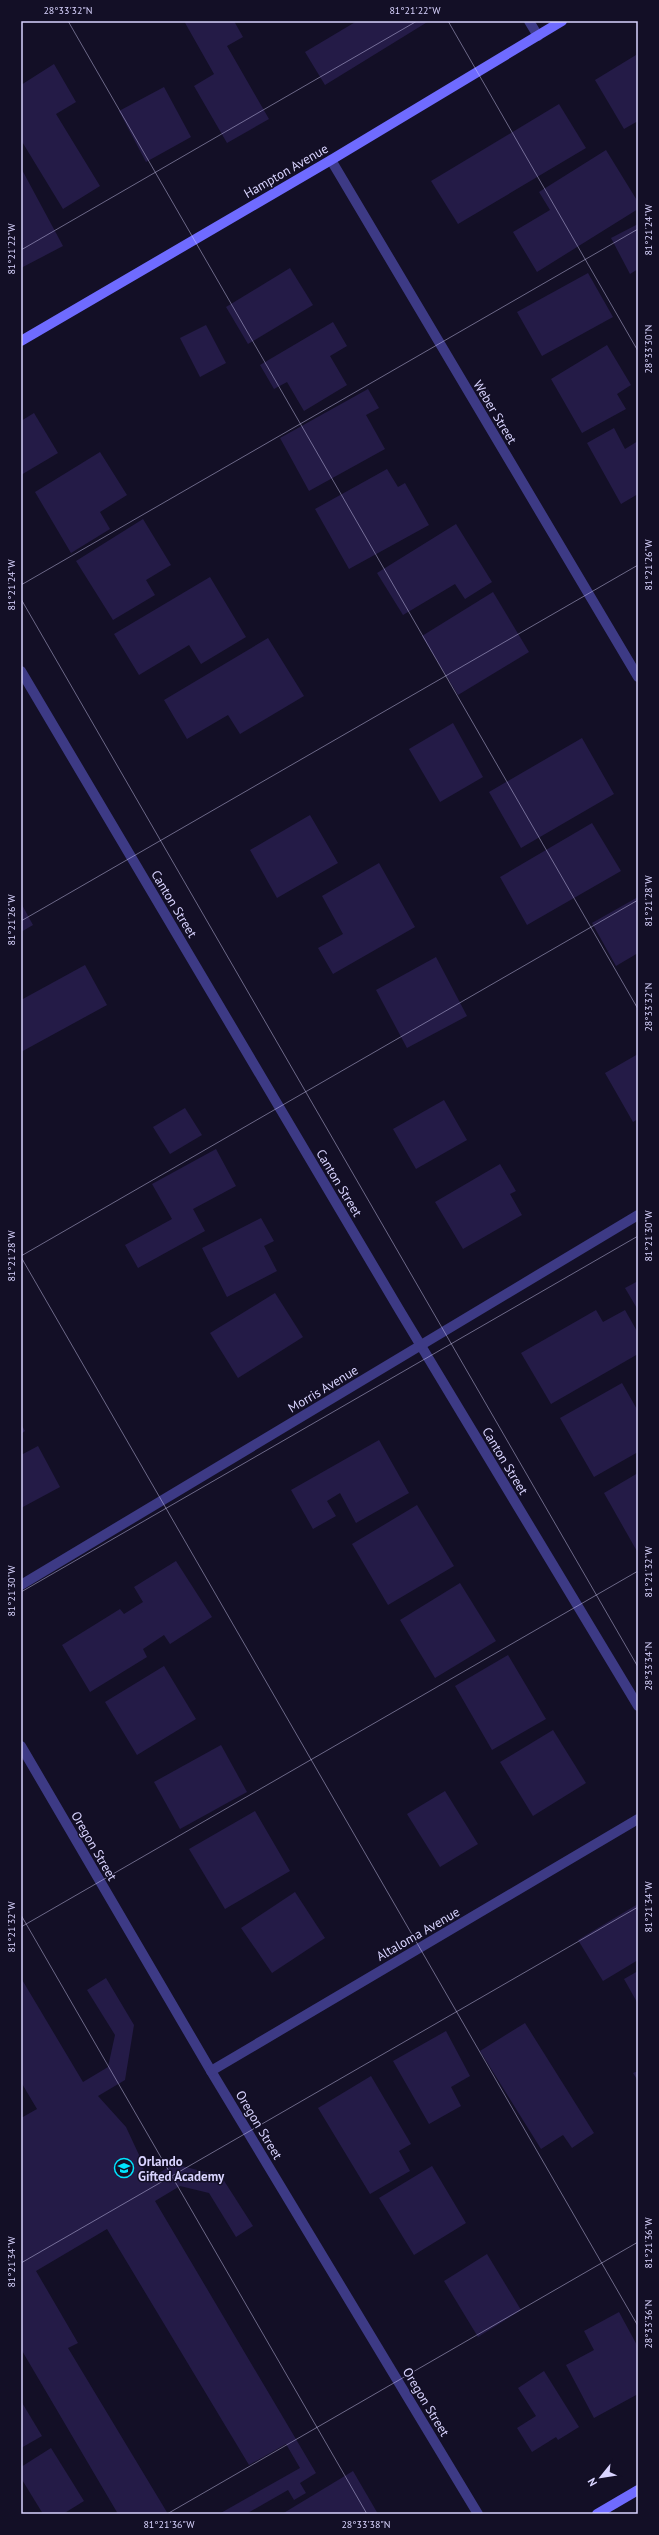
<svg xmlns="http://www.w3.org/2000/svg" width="659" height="2535" font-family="'PT Sans',sans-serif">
<rect width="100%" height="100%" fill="#130f26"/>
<g fill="#241b47">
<path d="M 184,21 L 234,21 L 243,37 L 227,46 L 269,119 L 227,143 L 194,86 L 214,74 Z"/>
<path d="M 357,21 L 429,21 L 325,85 L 305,52 Z"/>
<path d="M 636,55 L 638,121 L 624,129 L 595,80 Z"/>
<path d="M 54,64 L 76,102 L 56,114 L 100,186 L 63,209 L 21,140 L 21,85 Z"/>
<path d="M 164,87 L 191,137 L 146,162 L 119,111 Z"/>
<path d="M 559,104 L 586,148 L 458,224 L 431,181 Z"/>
<path d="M 606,150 L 638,202 L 638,209 L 537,272 L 513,232 L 550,210 L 539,192 Z"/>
<path d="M 21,168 L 63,246 L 21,268 Z"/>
<path d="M 638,224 L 638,269 L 630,274 L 611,238 Z"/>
<path d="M 290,268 L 313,305 L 248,344 L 226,307 Z"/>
<path d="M 588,273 L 613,317 L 542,356 L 517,312 Z"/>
<path d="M 333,322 L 347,346 L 330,356 L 347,385 L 304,411 L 287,382 L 274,389 L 260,365 Z"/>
<path d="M 206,325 L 226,363 L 200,377 L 180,338 Z"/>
<path d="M 607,345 L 631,385 L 617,394 L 626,409 L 582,433 L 551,379 Z"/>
<path d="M 368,389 L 379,408 L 366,415 L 385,449 L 309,491 L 280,438 Z"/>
<path d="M 34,413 L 58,453 L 21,475 L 21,421 Z"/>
<path d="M 614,428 L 625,449 L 638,441 L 638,494 L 621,504 L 587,443 Z"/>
<path d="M 100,452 L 127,495 L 100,512 L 110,529 L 71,553 L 35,492 Z"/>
<path d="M 387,469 L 398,487 L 405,483 L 429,525 L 349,569 L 315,509 Z"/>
<path d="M 143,519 L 171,565 L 146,580 L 155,595 L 113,620 L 76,561 Z"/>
<path d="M 456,524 L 492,582 L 465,599 L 455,584 L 403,615 L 377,573 Z"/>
<path d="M 210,577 L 246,637 L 201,664 L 189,645 L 139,675 L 114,634 Z"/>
<path d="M 493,592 L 529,652 L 458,695 L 422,636 Z"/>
<path d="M 268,638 L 304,696 L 240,734 L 228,715 L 187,739 L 164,700 Z"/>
<path d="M 453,723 L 483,777 L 440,802 L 409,749 Z"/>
<path d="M 582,738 L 614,794 L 521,848 L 489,792 Z"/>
<path d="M 310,815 L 338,863 L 277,898 L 250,850 Z"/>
<path d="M 592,823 L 621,871 L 527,925 L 500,877 Z"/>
<path d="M 379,863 L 415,927 L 333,974 L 318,948 L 343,934 L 322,896 Z"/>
<path d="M 638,897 L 638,953 L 616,966 L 592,923 Z"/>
<path d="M 21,903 L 33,925 L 21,932 Z"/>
<path d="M 436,957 L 467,1016 L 407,1048 L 376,990 Z"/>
<path d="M 85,965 L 107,1005 L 21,1052 L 21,1000 Z"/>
<path d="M 638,1054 L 638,1119 L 633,1122 L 605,1073 Z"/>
<path d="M 444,1100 L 467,1140 L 416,1169 L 393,1129 Z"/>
<path d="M 185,1108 L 202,1135 L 170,1154 L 153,1127 Z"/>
<path d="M 216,1149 L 236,1186 L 193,1209 L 205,1231 L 138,1268 L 125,1245 L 172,1219 L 152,1184 Z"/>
<path d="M 500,1164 L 516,1191 L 510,1194 L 522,1215 L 463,1249 L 435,1202 Z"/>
<path d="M 261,1218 L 274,1241 L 264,1246 L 277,1271 L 227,1297 L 202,1248 Z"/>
<path d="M 638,1281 L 638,1310 L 625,1288 Z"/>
<path d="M 275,1293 L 303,1337 L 238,1378 L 210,1333 Z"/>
<path d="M 596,1310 L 603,1322 L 625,1310 L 638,1333 L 638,1354 L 551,1404 L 521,1353 Z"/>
<path d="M 622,1383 L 638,1411 L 638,1452 L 594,1477 L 560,1418 Z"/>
<path d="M 21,1424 L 25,1431 L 21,1434 Z"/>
<path d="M 379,1440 L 409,1493 L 356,1523 L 340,1493 L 327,1501 L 336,1516 L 313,1529 L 291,1490 Z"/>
<path d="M 38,1446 L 60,1487 L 21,1508 L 21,1455 Z"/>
<path d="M 638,1473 L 638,1553 L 604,1493 Z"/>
<path d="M 417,1505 L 454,1566 L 388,1605 L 352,1544 Z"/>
<path d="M 176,1561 L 212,1617 L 170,1644 L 164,1635 L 143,1649 L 147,1657 L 90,1692 L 62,1645 L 120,1609 L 124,1614 L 143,1602 L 134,1587 Z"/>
<path d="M 460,1583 L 496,1641 L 435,1678 L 400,1620 Z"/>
<path d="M 508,1655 L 546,1719 L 492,1750 L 455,1686 Z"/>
<path d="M 164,1666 L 196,1719 L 137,1755 L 105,1702 Z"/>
<path d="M 553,1730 L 586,1783 L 533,1816 L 500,1762 Z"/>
<path d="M 221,1745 L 247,1792 L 180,1829 L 154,1782 Z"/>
<path d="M 445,1791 L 478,1844 L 440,1867 L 407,1814 Z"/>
<path d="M 255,1811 L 290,1871 L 225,1909 L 189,1849 Z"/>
<path d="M 295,1892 L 325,1938 L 272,1973 L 241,1928 Z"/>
<path d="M 638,1904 L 638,1960 L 603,1981 L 578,1940 Z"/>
<path d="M 638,1971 L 638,2004 L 624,1979 Z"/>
<path d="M 21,1978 L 83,2082 L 108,2067 L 115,2035 L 87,1990 L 106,1978 L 134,2025 L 125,2080 L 98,2096 L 126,2127 L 140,2157 L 147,2180 L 174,2164 L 221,2176 L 253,2226 L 236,2237 L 209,2193 L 180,2186 L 155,2201 L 316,2473 L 300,2483 L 306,2493 L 294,2500 L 288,2490 L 246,2514 L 219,2514 L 300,2468 L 286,2444 L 249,2465 L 107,2229 L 36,2271 L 78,2343 L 68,2348 L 168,2514 L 118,2514 L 21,2349 L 21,2118 L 37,2109 L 21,2082 Z"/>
<path d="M 525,2023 L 594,2133 L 572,2148 L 563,2135 L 541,2149 L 480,2051 Z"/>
<path d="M 446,2031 L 470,2076 L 451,2087 L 461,2106 L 429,2124 L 393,2061 Z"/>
<path d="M 638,2071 L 638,2081 L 633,2073 Z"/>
<path d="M 371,2076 L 411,2144 L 399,2151 L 410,2171 L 370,2194 L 318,2108 Z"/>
<path d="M 432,2166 L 466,2223 L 414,2255 L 379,2198 Z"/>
<path d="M 487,2254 L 521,2310 L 478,2337 L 444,2281 Z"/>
<path d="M 619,2312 L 638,2347 L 638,2394 L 594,2418 L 566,2365 L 594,2350 L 584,2331 Z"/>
<path d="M 544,2371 L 579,2427 L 558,2440 L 556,2437 L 532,2452 L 517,2428 L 536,2416 L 518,2388 Z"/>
<path d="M 21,2401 L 42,2436 L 21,2448 Z"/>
<path d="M 51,2448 L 84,2501 L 63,2514 L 43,2514 L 21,2478 L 21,2467 Z"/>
<path d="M 353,2471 L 378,2514 L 282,2514 Z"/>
</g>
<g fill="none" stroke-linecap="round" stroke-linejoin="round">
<g stroke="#3d3a85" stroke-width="10">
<path d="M 529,21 L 538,36"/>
<path d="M 331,160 L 638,677"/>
<path d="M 21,671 L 400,1311 L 638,1706"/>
<path d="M 21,1585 L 638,1215"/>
<path d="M 21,1746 L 211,2071 L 478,2514"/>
<path d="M 211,2071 L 638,1819"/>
</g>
<g stroke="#6f6bff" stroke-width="10">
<path d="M 21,341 L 331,160 L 562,21"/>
<path d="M 597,2514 L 638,2490"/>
</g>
</g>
<path fill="none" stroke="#d9d4ff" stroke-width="1" stroke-opacity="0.45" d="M 68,21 L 638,1009M 448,21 L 638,351M 21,250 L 417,21M 21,585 L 638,229M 21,599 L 638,1667M 21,921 L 638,565M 21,1256 L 638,900M 21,1257 L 638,2326M 21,1592 L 638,1236M 21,1915 L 367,2514M 21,1927 L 638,1571M 21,2263 L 638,1907M 167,2514 L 638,2242"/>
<defs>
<symbol id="school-ring" viewBox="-11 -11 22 22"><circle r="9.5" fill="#130f26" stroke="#00e5ff" stroke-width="1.5"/><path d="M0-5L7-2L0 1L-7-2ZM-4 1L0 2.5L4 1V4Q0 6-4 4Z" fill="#00e5ff"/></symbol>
</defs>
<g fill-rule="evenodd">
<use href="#school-ring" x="113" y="2157" width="22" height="22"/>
</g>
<g text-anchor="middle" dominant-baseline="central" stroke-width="3" stroke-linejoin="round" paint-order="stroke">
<g font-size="13" fill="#d9d4ff" stroke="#130f26">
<text transform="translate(286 171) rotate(-30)">Hampton Avenue</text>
<text transform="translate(495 412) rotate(59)">Weber Street</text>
<text transform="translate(174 904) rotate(59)">Canton Street</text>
<text transform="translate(339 1183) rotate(59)">Canton Street</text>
<text transform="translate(323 1389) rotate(-31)">Morris Avenue</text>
<text transform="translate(505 1461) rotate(59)">Canton Street</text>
<text transform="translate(94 1846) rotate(60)">Oregon Street</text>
<text transform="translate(418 1934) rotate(-30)">Altaloma Avenue</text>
<text transform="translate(259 2125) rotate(59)">Oregon Street</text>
<text transform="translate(426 2402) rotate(59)">Oregon Street</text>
</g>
<g font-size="13" font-weight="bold" fill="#d9d4ff" stroke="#130f26" text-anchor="start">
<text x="138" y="2161">Orlando<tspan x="138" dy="15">Gifted Academy</tspan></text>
</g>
</g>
<rect width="659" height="2535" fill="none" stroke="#130f26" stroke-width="44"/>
<g transform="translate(601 2477) rotate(240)" stroke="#130f26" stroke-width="3" paint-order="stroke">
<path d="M0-3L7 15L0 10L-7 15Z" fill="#d9d4ff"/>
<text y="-6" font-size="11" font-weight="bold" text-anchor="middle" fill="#d9d4ff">N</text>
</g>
<rect x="22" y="22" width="615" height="2491" fill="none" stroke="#d9d4ff" stroke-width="1.5"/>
<g font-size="10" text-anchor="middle" fill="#d9d4ff">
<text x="68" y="14">28°33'32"N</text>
<text x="415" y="14">81°21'22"W</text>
<text transform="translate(648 230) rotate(-90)" y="4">81°21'24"W</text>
<text transform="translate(11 249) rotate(-90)" y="4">81°21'22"W</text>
<text transform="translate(648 349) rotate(-90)" y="4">28°33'30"N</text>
<text transform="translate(648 565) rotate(-90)" y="4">81°21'26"W</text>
<text transform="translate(11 585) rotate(-90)" y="4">81°21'24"W</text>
<text transform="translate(648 901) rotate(-90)" y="4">81°21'28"W</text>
<text transform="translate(11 920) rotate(-90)" y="4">81°21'26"W</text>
<text transform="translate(648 1007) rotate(-90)" y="4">28°33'32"N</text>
<text transform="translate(648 1236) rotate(-90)" y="4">81°21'30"W</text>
<text transform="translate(11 1256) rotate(-90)" y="4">81°21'28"W</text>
<text transform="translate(648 1572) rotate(-90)" y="4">81°21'32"W</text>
<text transform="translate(11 1591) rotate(-90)" y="4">81°21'30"W</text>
<text transform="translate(648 1666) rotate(-90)" y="4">28°33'34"N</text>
<text transform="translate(648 1907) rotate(-90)" y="4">81°21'34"W</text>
<text transform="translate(11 1927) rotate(-90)" y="4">81°21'32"W</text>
<text transform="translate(648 2243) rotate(-90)" y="4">81°21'36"W</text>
<text transform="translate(11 2262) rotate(-90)" y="4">81°21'34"W</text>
<text transform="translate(648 2324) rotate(-90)" y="4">28°33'36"N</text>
<text x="169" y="2528">81°21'36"W</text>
<text x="366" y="2528">28°33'38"N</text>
</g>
</svg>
